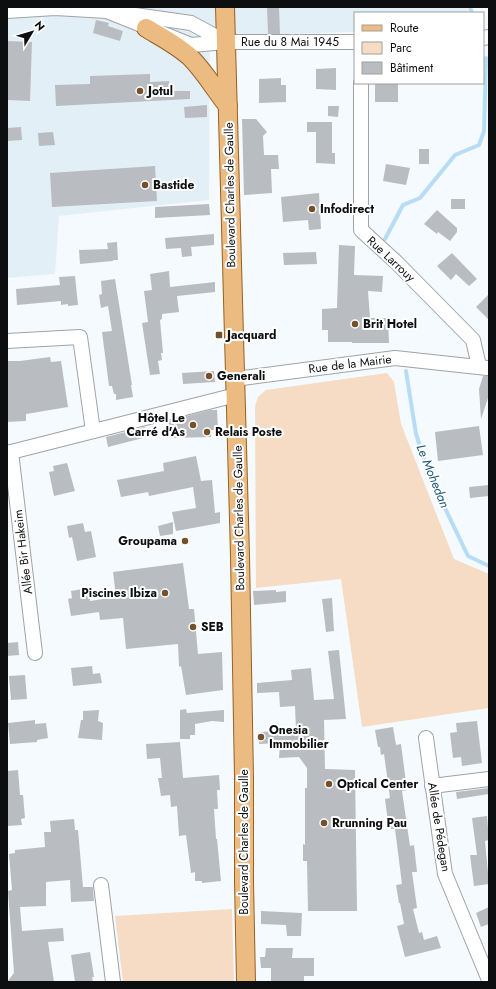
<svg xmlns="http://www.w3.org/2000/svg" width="496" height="989" font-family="Jost,sans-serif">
<rect width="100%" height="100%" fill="#f5fafe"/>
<path fill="#e3eff7" d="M 7,7 L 467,7 L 469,13 L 355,13 L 355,32 L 210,36 L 209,200 L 59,216 L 55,274 L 7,278 Z"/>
<g fill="#f6dcc4">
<path d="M 387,373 L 394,382 L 401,424 L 454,559 L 489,574 L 489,708 L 362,727 L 341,579 L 256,588 L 255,406 L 258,397 L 266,390 Z"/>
<path d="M 232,909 L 234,982 L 123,982 L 115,916 Z"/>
</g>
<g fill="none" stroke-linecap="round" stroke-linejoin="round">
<g stroke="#b7dcf5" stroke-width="4">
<path d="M 470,7 L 472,13"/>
<path d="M 385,239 L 403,205 L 420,198 L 455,155 L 479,145 L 484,131 L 486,58"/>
<path d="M 406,371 L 416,434 L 431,479 L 468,556 L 489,566"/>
</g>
</g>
<g fill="#b9bdc1">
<path d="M 267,7 L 279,7 L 280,34 L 268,34 Z"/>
<path d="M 96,20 L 109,23 L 108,26 L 123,31 L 120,41 L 93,33 Z"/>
<path d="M 7,41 L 32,42 L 30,101 L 7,100 Z"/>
<path d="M 336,68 L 336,90 L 316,89 L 316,69 Z"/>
<path d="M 150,74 L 150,82 L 169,81 L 169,91 L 190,91 L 190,99 L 56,106 L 55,85 L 90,84 L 90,76 Z"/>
<path d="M 281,78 L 281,85 L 286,85 L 286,102 L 259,103 L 259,79 Z"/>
<rect x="375" y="83" width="23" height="19"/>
<path d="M 207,105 L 207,117 L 185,118 L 184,107 Z"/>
<path d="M 328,106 L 339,106 L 338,117 L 328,116 Z"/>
<path d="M 242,119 L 256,119 L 267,132 L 263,136 L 264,155 L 278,155 L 279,169 L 271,169 L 272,193 L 244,195 Z"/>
<path d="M 307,122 L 332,122 L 332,153 L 335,153 L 335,164 L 316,163 L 316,132 L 307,132 Z"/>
<path d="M 21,127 L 22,140 L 7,141 L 7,128 Z"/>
<path d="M 53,132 L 55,145 L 39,146 L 38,133 Z"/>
<rect x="419" y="149" width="10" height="15"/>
<path d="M 386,164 L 410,168 L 406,185 L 383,181 Z"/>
<path d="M 155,166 L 157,201 L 52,207 L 50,173 Z"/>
<path d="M 319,193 L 321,229 L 309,230 L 308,220 L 283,222 L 281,197 Z"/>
<rect x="451" y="199" width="14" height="10"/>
<path d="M 209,204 L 210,215 L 155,218 L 155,207 Z"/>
<path d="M 437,210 L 457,228 L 457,232 L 450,241 L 438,232 L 437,234 L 424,224 Z"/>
<path d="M 214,234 L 214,245 L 191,247 L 192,256 L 182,257 L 181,248 L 166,249 L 165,238 Z"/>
<path d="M 117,242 L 118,260 L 113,260 L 113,261 L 80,264 L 79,250 L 108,249 L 107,243 Z"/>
<path d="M 339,245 L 355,246 L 354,275 L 383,276 L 382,292 L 368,291 L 370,318 L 388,318 L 389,343 L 352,343 L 352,342 L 328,342 L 328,330 L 322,330 L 322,309 L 337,308 Z"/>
<path d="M 316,252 L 317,264 L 284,265 L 283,253 Z"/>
<path d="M 452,253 L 477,279 L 469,286 L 456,274 L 451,280 L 437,266 Z"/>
<path d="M 169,271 L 170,287 L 215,282 L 215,292 L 177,296 L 179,312 L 162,314 L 162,319 L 160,320 L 163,353 L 161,353 L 162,360 L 158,361 L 160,374 L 150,375 L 142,323 L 148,322 L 144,291 L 152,290 L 150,274 Z"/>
<path d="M 75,276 L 78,305 L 68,306 L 68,304 L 61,305 L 61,301 L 17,305 L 16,289 L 60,285 L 59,277 Z"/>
<path d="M 115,279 L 132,385 L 131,385 L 133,397 L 116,400 L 116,394 L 114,394 L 112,386 L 109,386 L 102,332 L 112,331 L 108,306 L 101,308 L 99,295 L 102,294 L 101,281 Z"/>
<path d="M 489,294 L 489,320 L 476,307 Z"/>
<path d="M 50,357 L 51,362 L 61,361 L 68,407 L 26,414 L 26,421 L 7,422 L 7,361 L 20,361 Z"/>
<path d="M 214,371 L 215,382 L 183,384 L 182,373 Z"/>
<path d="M 483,376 L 489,376 L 489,395 L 481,419 L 479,389 Z"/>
<path d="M 210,410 L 217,410 L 218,430 L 211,430 L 211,437 L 170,438 L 167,421 Z"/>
<path d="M 479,426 L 483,455 L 438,461 L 435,432 Z"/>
<path d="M 145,427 L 147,437 L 108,447 L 106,437 Z"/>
<path d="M 196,456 L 201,481 L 212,480 L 215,513 L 220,512 L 220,523 L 176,531 L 172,512 L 196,508 L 193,487 L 149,496 L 148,492 L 121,497 L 117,480 L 164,471 L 163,463 Z"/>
<path d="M 67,463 L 75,491 L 54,496 L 49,472 L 54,471 L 53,466 Z"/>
<path d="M 489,485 L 489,496 L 470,498 L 469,487 Z"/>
<path d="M 173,522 L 173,534 L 160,536 L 158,526 Z"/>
<path d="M 83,523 L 85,532 L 91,531 L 96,557 L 77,561 L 72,537 L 69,538 L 67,526 Z"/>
<path d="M 183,563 L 189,609 L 194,609 L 198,654 L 222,652 L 223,690 L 186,695 L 181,666 L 179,667 L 178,644 L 126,649 L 123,618 L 100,620 L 99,612 L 71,616 L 68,599 L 72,598 L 71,591 L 88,588 L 90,601 L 116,597 L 113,572 Z"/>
<path d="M 276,590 L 276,592 L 286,591 L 286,602 L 254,605 L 253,591 Z"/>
<path d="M 332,598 L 334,631 L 326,632 L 322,599 Z"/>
<path d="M 18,642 L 19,655 L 7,656 L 7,643 Z"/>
<path d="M 339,650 L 346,719 L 324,720 L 325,769 L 355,770 L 357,911 L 308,911 L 307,861 L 303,861 L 303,844 L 305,845 L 305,788 L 307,788 L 307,768 L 299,757 L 279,758 L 280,743 L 259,744 L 260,732 L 296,730 L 295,706 L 280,707 L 279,692 L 257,693 L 257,683 L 292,680 L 291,670 L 311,668 L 314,700 L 334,699 L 328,651 Z"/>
<path d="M 92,666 L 93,674 L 100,673 L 102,683 L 73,686 L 71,668 Z"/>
<path d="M 25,675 L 27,699 L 11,700 L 9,676 Z"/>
<path d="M 186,709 L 187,713 L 224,710 L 224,722 L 212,721 L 195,724 L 195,735 L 190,735 L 190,739 L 180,739 L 180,710 Z"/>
<path d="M 99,710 L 98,721 L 103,723 L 102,740 L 78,738 L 81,720 L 83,720 L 83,711 Z"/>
<path d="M 35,720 L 35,724 L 46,723 L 48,738 L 37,740 L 37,742 L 10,744 L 8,723 Z"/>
<path d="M 477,721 L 482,763 L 462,766 L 461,757 L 453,758 L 450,733 L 457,732 L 456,723 Z"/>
<path d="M 393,727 L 396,745 L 401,744 L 407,790 L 402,791 L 410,846 L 414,845 L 417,872 L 412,872 L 417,908 L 413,909 L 419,933 L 422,932 L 424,940 L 437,936 L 441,948 L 405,957 L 397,926 L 404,924 L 400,903 L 399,903 L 396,885 L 402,884 L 395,829 L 391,829 L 390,822 L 388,822 L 385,799 L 390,798 L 384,754 L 381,755 L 380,747 L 378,747 L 375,730 Z"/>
<path d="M 180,742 L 183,778 L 219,775 L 220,790 L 217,790 L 218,809 L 214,809 L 216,839 L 217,839 L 221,881 L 202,883 L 202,881 L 195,881 L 195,872 L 191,873 L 186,835 L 179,836 L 177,806 L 171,807 L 170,795 L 161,796 L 158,778 L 162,778 L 160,758 L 147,759 L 146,744 Z"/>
<path d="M 18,770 L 20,795 L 23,795 L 25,818 L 21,819 L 22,825 L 7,826 L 7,771 Z"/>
<path d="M 488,788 L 489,794 L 457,799 L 456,792 Z"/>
<path d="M 487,816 L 489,840 L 485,841 L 489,884 L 474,886 L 470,855 L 477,855 L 472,818 Z"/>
<path d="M 74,819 L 75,830 L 78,830 L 83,887 L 93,887 L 94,901 L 71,902 L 70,880 L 46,882 L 46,906 L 20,907 L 22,931 L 63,928 L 64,941 L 48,942 L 54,982 L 7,982 L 14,973 L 8,891 L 12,890 L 9,854 L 15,853 L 15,850 L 45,847 L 44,832 L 51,832 L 50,821 Z"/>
<path d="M 489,907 L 489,924 L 481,927 L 476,913 Z"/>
<path d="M 261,911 L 302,913 L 301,936 L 287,936 L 286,925 L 261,924 Z"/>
<path d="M 266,948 L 293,948 L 292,958 L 314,958 L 314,976 L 304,976 L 304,982 L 271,982 L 271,968 L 261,968 L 260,957 L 265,957 Z"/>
<path d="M 90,952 L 94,977 L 92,977 L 93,982 L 75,982 L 71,955 Z"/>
</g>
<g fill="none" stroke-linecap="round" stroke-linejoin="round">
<defs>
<g id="minor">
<path d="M 7,11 L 55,8 L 107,11 L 191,23 L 226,42"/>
<path d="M 107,11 L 191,45 L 226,42 L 355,42"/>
<path d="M 483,38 L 489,37"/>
<path d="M 361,83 L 361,230 L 396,262 L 473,340 L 479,366"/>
<path d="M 7,341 L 80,337 L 93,431"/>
<path d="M 235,379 L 395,358 L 487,368"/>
<path d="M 11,452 L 35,653"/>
<path d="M 7,453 L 236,395"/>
<path d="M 426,738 L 445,874 L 489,980"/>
<path d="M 432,786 L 489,779"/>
<path d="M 101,885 L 113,982"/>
</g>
<g id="major">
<path d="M 225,7 L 240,556 L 244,778 L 244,882 L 246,982"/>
<path d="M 146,28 C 161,37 177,45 190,57 C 205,72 215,90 228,106"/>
</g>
</defs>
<use href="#minor" stroke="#9fa3a6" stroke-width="16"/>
<use href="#major" stroke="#956124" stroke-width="20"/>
<use href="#minor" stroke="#fff" stroke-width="14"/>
<use href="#major" stroke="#ecbb82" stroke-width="18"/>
</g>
<g fill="#75502b" stroke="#fff" stroke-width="1.5">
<circle cx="140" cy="91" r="4"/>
<circle cx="145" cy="185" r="4"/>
<circle cx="312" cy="209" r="4"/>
<circle cx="355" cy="324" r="4"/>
<rect x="215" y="331" width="8" height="8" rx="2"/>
<circle cx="209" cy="376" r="4"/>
<circle cx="193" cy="425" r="4"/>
<circle cx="207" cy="432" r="4"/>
<circle cx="185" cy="541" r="4"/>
<circle cx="165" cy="593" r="4"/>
<circle cx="193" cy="627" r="4"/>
<circle cx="261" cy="737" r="4"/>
<circle cx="329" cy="784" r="4"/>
<circle cx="324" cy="823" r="4"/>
</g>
<g text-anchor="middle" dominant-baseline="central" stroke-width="4" stroke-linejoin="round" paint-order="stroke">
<g font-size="12" fill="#0c0e0f" stroke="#fff">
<text x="290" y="42">Rue du 8 Mai 1945</text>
<text transform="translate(230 195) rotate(-91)">Boulevard Charles de Gaulle</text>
<text transform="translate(391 259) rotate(43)">Rue Larrouy</text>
<text transform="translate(350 364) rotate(-7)">Rue de la Mairie</text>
<text transform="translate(239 518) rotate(-91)">Boulevard Charles de Gaulle</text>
<text transform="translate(23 552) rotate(-97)">Allée Bir Hakeim</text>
<text transform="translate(439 827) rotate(81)">Allée de Pédegan</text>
<text transform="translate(244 842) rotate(-90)">Boulevard Charles de Gaulle</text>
</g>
<g font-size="12" font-weight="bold" fill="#0c0e0f" stroke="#fff" text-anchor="start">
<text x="148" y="91">Jotul</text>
<text x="153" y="185">Bastide</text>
<text x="320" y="209">Infodirect</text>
<text x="363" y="324">Brit Hotel</text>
<text x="227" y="335">Jacquard</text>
<text x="217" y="376">Generali</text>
<text x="185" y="418" text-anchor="end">Hôtel Le<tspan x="185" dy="14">Carré d'As</tspan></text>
<text x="215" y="432">Relais Poste</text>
<text x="177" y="541" text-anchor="end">Groupama</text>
<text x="157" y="593" text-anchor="end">Piscines Ibiza</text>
<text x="201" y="627">SEB</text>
<text x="269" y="730">Onesia<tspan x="269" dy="14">Immobilier</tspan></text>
<text x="337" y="784">Optical Center</text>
<text x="332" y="823">Rrunning Pau</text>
</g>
<g font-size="13" font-style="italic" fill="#1d597b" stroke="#fff">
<text transform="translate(433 476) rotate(68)">Le Mohedan</text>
</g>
</g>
<rect width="496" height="989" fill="none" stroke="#0c0e0f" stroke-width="16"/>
<rect x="354" y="12" width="130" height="72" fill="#ffffff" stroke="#9e9f9f"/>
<rect x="362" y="25" width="20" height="6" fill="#ecbb82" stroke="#9e9f9f"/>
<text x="390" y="32" font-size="12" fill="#0c0e0f">Route</text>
<rect x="362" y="42" width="20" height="12" fill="#f6dcc4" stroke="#9e9f9f"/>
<text x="390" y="52" font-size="12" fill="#0c0e0f">Parc</text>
<rect x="362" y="62" width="20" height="12" fill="#b9bdc1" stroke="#9e9f9f"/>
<text x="390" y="72" font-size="12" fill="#0c0e0f">Bâtiment</text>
<g transform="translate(32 32) rotate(52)" stroke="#ffffff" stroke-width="3" paint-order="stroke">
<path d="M0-3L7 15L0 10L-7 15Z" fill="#0c0e0f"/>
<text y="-6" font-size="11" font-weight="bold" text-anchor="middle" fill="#0c0e0f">N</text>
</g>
</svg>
